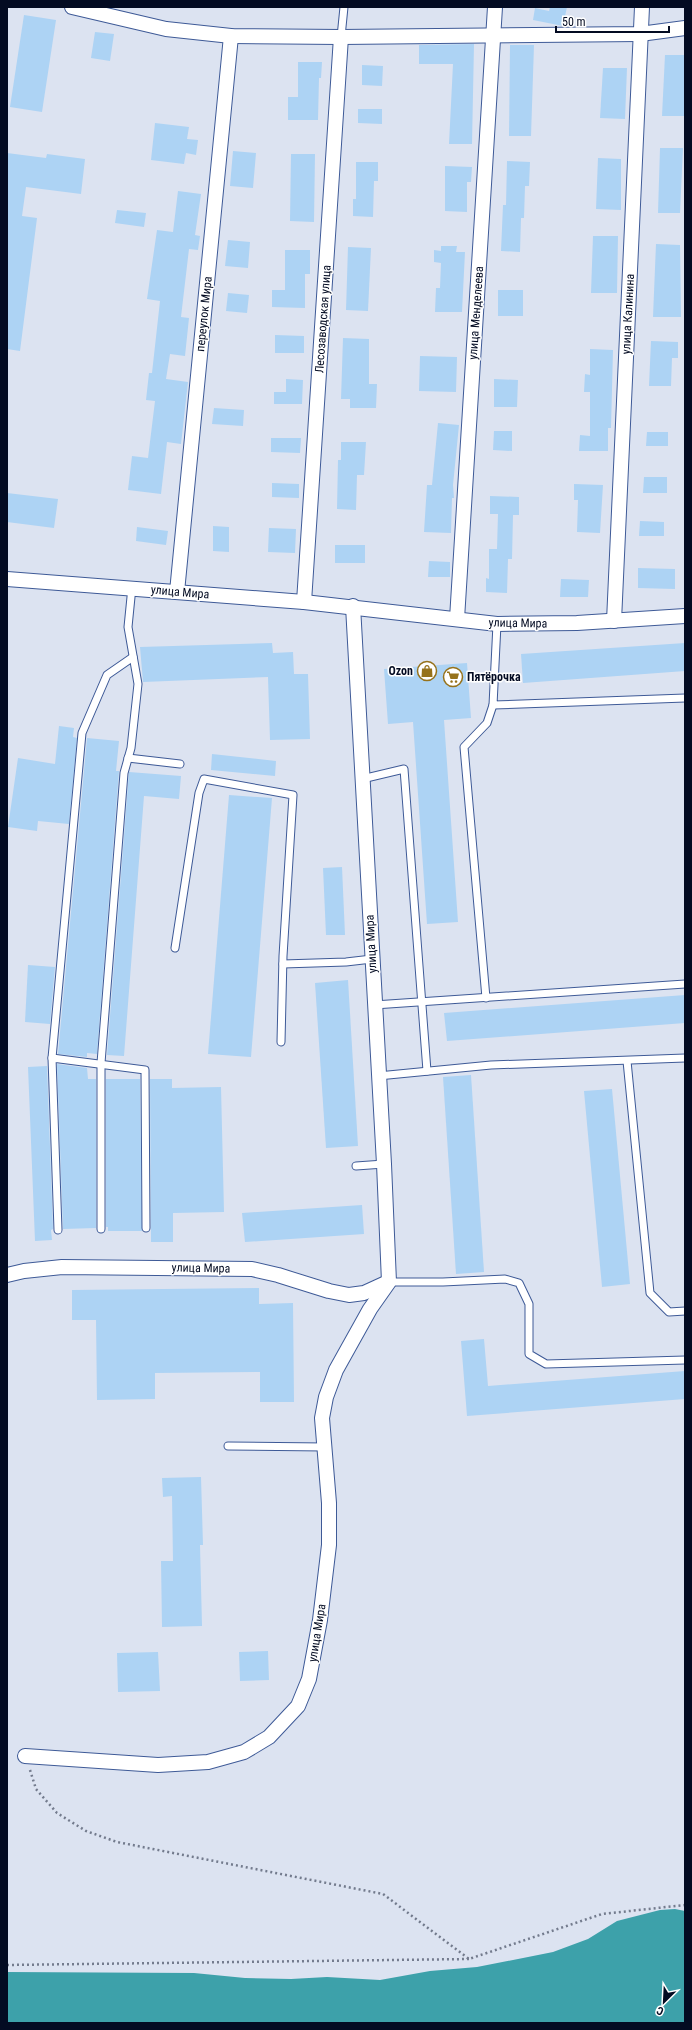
<svg xmlns="http://www.w3.org/2000/svg" width="692" height="2030" font-family="'Roboto Condensed',sans-serif">
<rect width="100%" height="100%" fill="#dce3f1"/>
<path fill="#3da1aa" d="M 675,1909 L 685,1911 L 685,2023 L 7,2023 L 7,1972 L 194,1973 L 245,1978 L 291,1979 L 327,1977 L 380,1980 L 430,1971 L 477,1967 L 553,1952 L 588,1939 L 617,1921 L 660,1910 Z"/>
<g fill="#add3f4">
<path d="M 550,7 L 567,7 L 563,26 L 533,20 L 535,8 L 549,11 Z"/>
<path d="M 24,15 L 56,20 L 42,112 L 10,107 Z"/>
<path d="M 95,32 L 114,34 L 110,61 L 91,58 Z"/>
<path d="M 474,44 L 472,144 L 449,144 L 453,64 L 419,64 L 419,45 Z"/>
<path d="M 510,45 L 534,45 L 531,136 L 509,136 Z"/>
<path d="M 665,55 L 685,55 L 685,116 L 662,116 Z"/>
<path d="M 298,62 L 322,62 L 321,78 L 319,78 L 318,120 L 288,120 L 288,97 L 298,97 Z"/>
<path d="M 362,65 L 383,66 L 382,86 L 362,85 Z"/>
<path d="M 603,68 L 627,68 L 625,119 L 600,118 Z"/>
<path d="M 358,109 L 382,109 L 382,124 L 358,123 Z"/>
<path d="M 155,123 L 189,127 L 187,139 L 198,140 L 196,155 L 186,153 L 184,164 L 151,160 Z"/>
<path d="M 660,148 L 683,148 L 680,213 L 658,213 Z"/>
<path d="M 233,151 L 256,153 L 253,188 L 230,186 Z"/>
<path d="M 7,153 L 46,158 L 47,154 L 85,159 L 81,194 L 26,187 L 22,216 L 37,218 L 20,351 L 7,349 Z"/>
<path d="M 291,154 L 315,154 L 314,222 L 290,221 Z"/>
<path d="M 598,158 L 621,159 L 621,210 L 596,209 Z"/>
<path d="M 507,161 L 530,162 L 529,186 L 525,186 L 524,218 L 521,218 L 520,252 L 501,251 L 503,205 L 506,205 Z"/>
<path d="M 356,162 L 378,162 L 378,181 L 374,181 L 373,217 L 353,216 L 353,199 L 356,199 Z"/>
<path d="M 445,166 L 472,167 L 471,182 L 467,182 L 467,212 L 445,211 Z"/>
<path d="M 178,191 L 201,194 L 195,235 L 200,236 L 198,250 L 189,249 L 181,317 L 189,318 L 185,356 L 170,354 L 166,379 L 188,382 L 181,444 L 167,442 L 161,494 L 128,490 L 132,456 L 148,458 L 155,401 L 146,400 L 149,373 L 152,373 L 160,301 L 147,299 L 157,230 L 173,232 Z"/>
<path d="M 117,210 L 146,213 L 144,227 L 115,223 Z"/>
<path d="M 593,236 L 618,236 L 617,293 L 591,293 Z"/>
<path d="M 228,240 L 250,242 L 248,268 L 225,266 Z"/>
<path d="M 656,244 L 680,245 L 681,317 L 653,317 Z"/>
<path d="M 441,246 L 457,246 L 456,252 L 465,252 L 462,312 L 435,312 L 436,288 L 440,288 L 441,263 L 434,262 L 434,250 L 441,251 Z"/>
<path d="M 348,247 L 371,248 L 368,311 L 346,310 Z"/>
<path d="M 285,250 L 310,250 L 310,274 L 305,274 L 305,308 L 272,307 L 272,290 L 285,290 Z"/>
<rect x="498" y="290" width="25" height="26"/>
<path d="M 228,293 L 249,295 L 247,313 L 226,311 Z"/>
<path d="M 275,335 L 304,336 L 304,353 L 275,353 Z"/>
<path d="M 343,338 L 369,339 L 369,384 L 377,384 L 376,408 L 350,408 L 350,399 L 341,399 Z"/>
<path d="M 651,341 L 678,342 L 678,358 L 672,358 L 671,386 L 649,386 Z"/>
<path d="M 590,349 L 613,350 L 611,428 L 608,428 L 608,451 L 579,451 L 580,435 L 590,436 L 590,392 L 584,392 L 585,374 L 590,375 Z"/>
<path d="M 420,356 L 457,357 L 456,392 L 419,391 Z"/>
<path d="M 286,379 L 303,380 L 302,404 L 274,404 L 274,392 L 286,392 Z"/>
<path d="M 494,379 L 518,380 L 517,407 L 494,407 Z"/>
<path d="M 214,408 L 244,410 L 243,426 L 212,424 Z"/>
<path d="M 438,423 L 459,425 L 453,485 L 454,498 L 452,498 L 451,533 L 424,532 L 427,485 L 432,485 Z"/>
<path d="M 494,431 L 512,431 L 512,451 L 493,450 Z"/>
<path d="M 647,432 L 668,432 L 668,446 L 646,446 Z"/>
<path d="M 271,438 L 301,438 L 300,453 L 271,452 Z"/>
<path d="M 341,442 L 366,442 L 364,475 L 357,475 L 356,510 L 337,509 L 338,460 L 341,460 Z"/>
<path d="M 644,477 L 667,477 L 667,493 L 643,493 Z"/>
<path d="M 272,483 L 299,484 L 299,498 L 272,497 Z"/>
<path d="M 574,484 L 603,485 L 600,533 L 577,532 L 578,500 L 574,500 Z"/>
<path d="M 7,493 L 58,499 L 54,528 L 7,522 Z"/>
<path d="M 490,496 L 519,497 L 519,515 L 513,515 L 512,559 L 508,559 L 507,593 L 486,592 L 486,578 L 489,579 L 489,549 L 497,549 L 498,514 L 490,514 Z"/>
<path d="M 640,521 L 664,522 L 664,536 L 639,536 Z"/>
<path d="M 213,526 L 229,527 L 229,552 L 213,551 Z"/>
<path d="M 137,527 L 168,531 L 166,545 L 136,541 Z"/>
<path d="M 269,528 L 296,529 L 295,553 L 268,552 Z"/>
<rect x="335" y="545" width="30" height="18"/>
<path d="M 429,561 L 450,562 L 450,577 L 428,577 Z"/>
<path d="M 638,568 L 675,569 L 675,589 L 638,588 Z"/>
<path d="M 561,579 L 589,580 L 588,597 L 560,597 Z"/>
<path d="M 272,643 L 273,653 L 293,652 L 294,674 L 308,674 L 310,739 L 270,740 L 268,677 L 143,682 L 140,647 Z"/>
<path d="M 685,643 L 685,671 L 523,683 L 521,654 Z"/>
<path d="M 467,663 L 471,718 L 444,720 L 458,922 L 427,924 L 413,722 L 388,724 L 384,669 Z"/>
<path d="M 59,726 L 74,728 L 73,737 L 77,738 L 69,824 L 38,821 L 37,831 L 8,827 L 18,758 L 55,764 Z"/>
<path d="M 87,738 L 119,741 L 116,771 L 119,771 L 97,1054 L 87,1053 L 87,1057 L 58,1054 Z"/>
<path d="M 212,754 L 276,761 L 275,776 L 211,770 Z"/>
<path d="M 129,772 L 181,776 L 179,799 L 144,796 L 124,1056 L 107,1055 Z"/>
<path d="M 229,795 L 272,798 L 251,1057 L 208,1054 Z"/>
<path d="M 342,867 L 345,935 L 326,935 L 323,868 Z"/>
<path d="M 28,965 L 55,967 L 50,1024 L 25,1022 Z"/>
<path d="M 348,980 L 358,1146 L 326,1148 L 315,983 Z"/>
<path d="M 685,995 L 685,1023 L 447,1041 L 444,1013 Z"/>
<path d="M 57,1064 L 87,1068 L 88,1079 L 96,1079 L 96,1228 L 63,1229 Z"/>
<path d="M 47,1066 L 53,1229 L 51,1230 L 52,1240 L 35,1241 L 28,1067 Z"/>
<path d="M 471,1075 L 484,1272 L 456,1274 L 443,1077 Z"/>
<path d="M 106,1079 L 140,1079 L 142,1231 L 108,1231 L 108,1227 L 106,1227 Z"/>
<path d="M 150,1079 L 172,1079 L 172,1088 L 221,1087 L 224,1212 L 173,1213 L 173,1242 L 151,1242 Z"/>
<path d="M 612,1089 L 630,1284 L 602,1287 L 584,1091 Z"/>
<path d="M 362,1205 L 364,1234 L 245,1242 L 242,1213 Z"/>
<path d="M 259,1288 L 259,1304 L 293,1303 L 294,1402 L 260,1402 L 260,1372 L 155,1373 L 155,1399 L 97,1400 L 96,1320 L 72,1320 L 72,1290 Z"/>
<path d="M 484,1339 L 488,1386 L 685,1371 L 685,1399 L 467,1416 L 461,1341 Z"/>
<path d="M 201,1477 L 203,1545 L 200,1545 L 202,1626 L 162,1627 L 161,1561 L 173,1561 L 172,1496 L 163,1497 L 162,1478 Z"/>
<path d="M 268,1651 L 269,1680 L 240,1681 L 239,1652 Z"/>
<path d="M 158,1652 L 160,1691 L 118,1692 L 117,1653 Z"/>
</g>
<g fill="none" stroke-linecap="round" stroke-linejoin="round">
<defs>
<g id="service">
<path d="M 341,37 L 344,7"/>
<path d="M 497,624 L 493,705 L 685,698"/>
<path d="M 128,758 L 180,764"/>
<path d="M 362,779 L 404,769 L 427,1071"/>
<path d="M 175,948 L 199,793 L 204,779 L 293,795 L 283,956 L 281,1042"/>
<path d="M 283,964 L 346,962 L 372,959"/>
<path d="M 486,998 L 464,747 L 487,723 L 493,705"/>
<path d="M 374,1005 L 685,984"/>
<path d="M 52,1058 L 82,733 L 107,675 L 133,657"/>
<path d="M 627,1061 L 650,1293 L 669,1312 L 685,1311"/>
<path d="M 378,1076 L 491,1065 L 685,1058"/>
<path d="M 356,1166 L 384,1164"/>
<path d="M 101,1229 L 101,1063 L 124,773 L 131,748 L 138,684 L 128,627 L 132,587"/>
<path d="M 58,1230 L 52,1058 L 145,1070 L 146,1228"/>
<path d="M 389,1282 L 443,1282 L 505,1279 L 519,1283 L 529,1304 L 529,1354 L 546,1364 L 685,1360"/>
<path d="M 228,1446 L 325,1447"/>
</g>
<g id="minor">
<path d="M 72,7 L 166,29 L 231,36 L 341,37 L 640,34 L 685,28"/>
<path d="M 7,579 L 304,602 L 497,624 L 577,623 L 685,616"/>
<path d="M 177,592 L 231,36"/>
<path d="M 304,602 L 341,37"/>
<path d="M 457,619 L 495,7"/>
<path d="M 614,621 L 642,7"/>
<path d="M 7,1275 L 24,1271 L 62,1267 L 252,1269 L 278,1275 L 329,1291 L 349,1295 L 364,1293 L 388,1282"/>
<path d="M 25,1756 L 158,1765 L 208,1762 L 244,1752 L 269,1737 L 298,1706 L 309,1679 L 320,1620 L 329,1545 L 329,1503 L 322,1418 L 326,1397 L 336,1370 L 370,1309 L 389,1282 L 384,1164 L 353,606"/>
</g>
</defs>
<use href="#service" stroke="#3e5a97" stroke-width="9"/>
<use href="#minor" stroke="#3e5a97" stroke-width="16"/>
<g stroke="#737b8d" stroke-width="2.5" stroke-dasharray="2 3" stroke-linecap="butt">
<path d="M 30,1770 L 36,1789 L 57,1813 L 86,1831 L 117,1842 L 383,1894 L 469,1959 L 602,1914 L 685,1905"/>
<path d="M 7,1965 L 469,1959"/>
</g>
<use href="#service" stroke="#fff" stroke-width="7"/>
<use href="#minor" stroke="#fff" stroke-width="14"/>
</g>
<defs>
<symbol id="shop-ring" viewBox="-11 -11 22 22"><circle r="9.5" fill="#fff" stroke="#96721b" stroke-width="1.5"/><path d="M-5-2.5h2.3a2.7 3.5 0 0 1 5.4 0H5L5.5 6h-11ZM-1.5-2.5h3a1.5 2.3 0 0 0-3 0Z" fill="#96721b"/></symbol>
<symbol id="supermarket-ring" viewBox="-11 -11 22 22"><circle r="9.5" fill="#fff" stroke="#96721b" stroke-width="1.5"/><path d="M-6-5.5h2.5l.6 2H6L4.5 2H-2.5L-4.4-4H-6ZM-1.5 3.2a1.3 1.3 0 1 0 .1 0ZM3 3.2a1.3 1.3 0 1 0 .1 0Z" fill="#96721b"/></symbol>
</defs>
<g fill-rule="evenodd">
<use href="#shop-ring" x="416" y="660" width="22" height="22"/>
<use href="#supermarket-ring" x="442" y="666" width="22" height="22"/>
</g>
<g text-anchor="middle" dominant-baseline="central" stroke-width="3" stroke-linejoin="round" paint-order="stroke">
<g font-size="12" fill="#030b22" stroke="#fff">
<text transform="translate(476 313) rotate(-86)">улица Менделеева</text>
<text transform="translate(204 314) rotate(-84)">переулок Мира</text>
<text transform="translate(628 314) rotate(-87)">улица Калинина</text>
<text transform="translate(323 319) rotate(-86)">Лесозаводская улица</text>
<text transform="translate(180 592) rotate(5)">улица Мира</text>
<text transform="translate(518 623) rotate(1)">улица Мира</text>
<text transform="translate(371 944) rotate(-93)">улица Мира</text>
<text transform="translate(201 1268) rotate(1)">улица Мира</text>
<text transform="translate(317 1633) rotate(-81)">улица Мира</text>
</g>
<g font-size="12" font-weight="bold" fill="#030b22" stroke="#fff" text-anchor="end">
<text x="413" y="671">Ozon</text>
<text x="467" y="677" text-anchor="start">Пятёрочка</text>
</g>
</g>
<rect width="692" height="2030" fill="none" stroke="#030b22" stroke-width="16"/>
<g transform="translate(664 2002) rotate(204)" stroke="#ffffff" stroke-width="3" paint-order="stroke">
<path d="M0-3L7 15L0 10L-7 15Z" fill="#030b22"/>
<text y="-6" font-size="11" font-weight="bold" text-anchor="middle" fill="#030b22">С</text>
</g>
<path d="M556 26v6h113v-6" fill="none" stroke="#030b22" stroke-width="2"/>
<text x="562" y="26" font-size="12" fill="#030b22" stroke="#ffffff" stroke-width="3" paint-order="stroke">50 m</text>
</svg>
